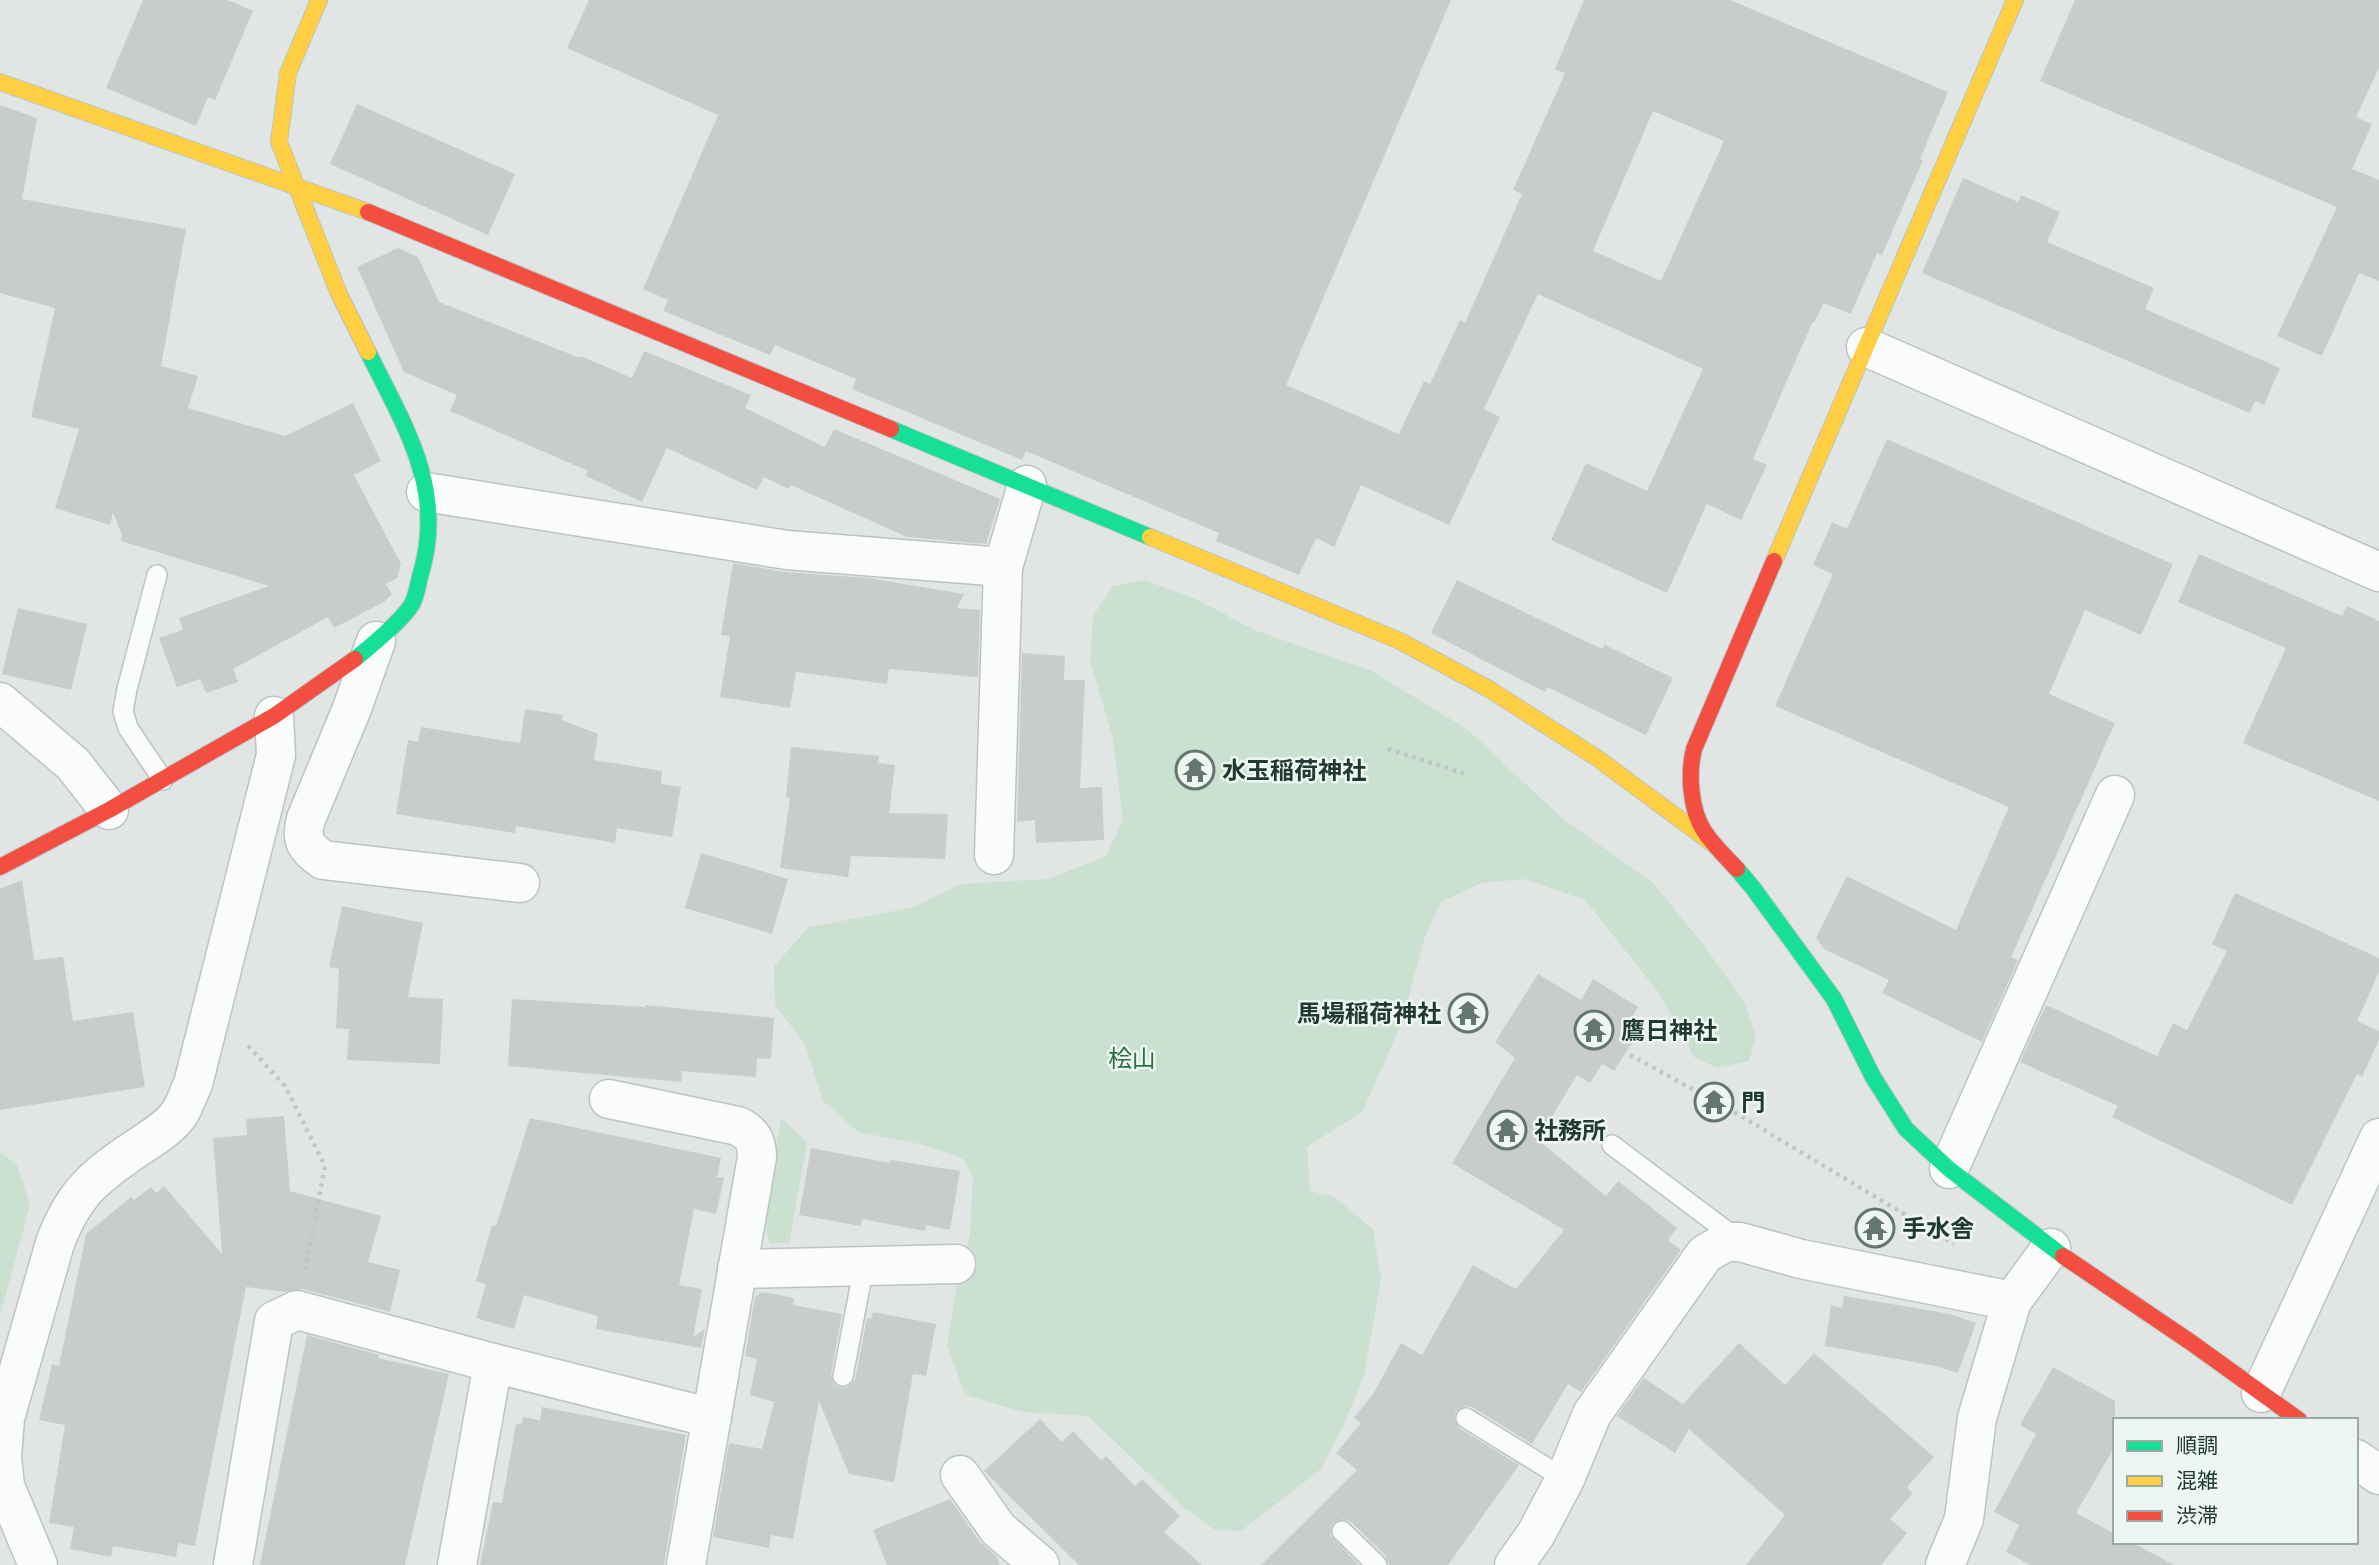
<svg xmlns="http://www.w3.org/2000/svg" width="2379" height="1565" font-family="'PT Sans Narrow','Noto Sans JP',sans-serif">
<rect width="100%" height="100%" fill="#e1e6e4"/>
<g fill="#cae0d0">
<path d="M 1145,580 L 1200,601 L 1254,630 L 1372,671 L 1468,730 L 1563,819 L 1653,883 L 1703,944 L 1745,1003 L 1756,1038 L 1749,1061 L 1717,1068 L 1694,1057 L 1659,993 L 1585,900 L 1524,879 L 1481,883 L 1441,902 L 1424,939 L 1403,1020 L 1363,1111 L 1307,1147 L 1310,1191 L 1334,1197 L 1373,1229 L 1381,1278 L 1364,1376 L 1343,1426 L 1321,1469 L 1241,1531 L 1215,1530 L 1182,1506 L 1088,1416 L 1023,1412 L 965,1395 L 947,1345 L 958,1278 L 970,1234 L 973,1176 L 962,1158 L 924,1145 L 858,1132 L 823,1101 L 805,1044 L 775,1005 L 774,966 L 809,927 L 911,908 L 961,884 L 1048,879 L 1106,856 L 1123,820 L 1113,739 L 1090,661 L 1093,616 L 1113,586 Z"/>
<path d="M 781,1118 L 807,1142 L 789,1243 L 770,1243 L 763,1221 Z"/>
<path d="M 0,1152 L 17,1165 L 30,1205 L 0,1316 Z"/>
</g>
<g fill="#c8cdcb" fill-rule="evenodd">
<path d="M 143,0 L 228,0 L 253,11 L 215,100 L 208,97 L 196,126 L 106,88 Z"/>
<path d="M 589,0 L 1451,0 L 1286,385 L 1399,434 L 1424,381 L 1430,384 L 1460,320 L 1465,323 L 1522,194 L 1513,190 L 1565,73 L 1555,69 L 1584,0 L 1730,0 L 1948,92 L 1920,159 L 1923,160 L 1882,255 L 1877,253 L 1851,314 L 1824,303 L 1814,323 L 1812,323 L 1753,459 L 1767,465 L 1741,520 L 1707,504 L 1667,593 L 1551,540 L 1586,463 L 1647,491 L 1703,369 L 1538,294 L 1484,409 L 1500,417 L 1449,525 L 1361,485 L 1334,547 L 1316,538 L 1299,575 L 1216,541 L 1219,533 L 1026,451 L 1022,460 L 852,389 L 856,379 L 775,345 L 770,355 L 663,311 L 668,300 L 643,289 L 718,115 L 567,48 ZM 1653,111 L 1724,141 L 1661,281 L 1593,251 Z"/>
<path d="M 2075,0 L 2379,0 L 2379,68 L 2356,117 L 2372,124 L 2352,169 L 2379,180 L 2379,281 L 2359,273 L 2322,356 L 2277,336 L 2337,207 L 2040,81 Z"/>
<path d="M 357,104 L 515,174 L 488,235 L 330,164 Z"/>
<path d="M 0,105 L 37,118 L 22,199 L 186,229 L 161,366 L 198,376 L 188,408 L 285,436 L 353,403 L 381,461 L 354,475 L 401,564 L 397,578 L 386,584 L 392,594 L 384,602 L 334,628 L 328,617 L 233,669 L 238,682 L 206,693 L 200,679 L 177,687 L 159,638 L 183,630 L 179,618 L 269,586 L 121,541 L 122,535 L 113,512 L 110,525 L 55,508 L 79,429 L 31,417 L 55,308 L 0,293 Z"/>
<path d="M 1963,178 L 2018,202 L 2021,195 L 2060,212 L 2047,242 L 2154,288 L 2145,309 L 2280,368 L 2264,405 L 2255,401 L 2250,413 L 1922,273 Z"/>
<path d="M 398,248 L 418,257 L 439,302 L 580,358 L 581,356 L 632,378 L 644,351 L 751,395 L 745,408 L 825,447 L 834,429 L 1000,499 L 986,544 L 907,537 L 791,485 L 789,489 L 764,477 L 757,490 L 667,448 L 642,502 L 586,476 L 588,471 L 450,411 L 457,395 L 404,372 L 357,267 Z"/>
<path d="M 1887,439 L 2173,564 L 2141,635 L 2085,610 L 2049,694 L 2115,723 L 2011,957 L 2018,960 L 1982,1042 L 1882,993 L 1889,980 L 1824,949 L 1816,938 L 1847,876 L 1956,930 L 2009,807 L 1775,706 L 1833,574 L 1813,565 L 1832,522 L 1847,529 Z"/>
<path d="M 2199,554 L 2342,616 L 2347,606 L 2379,621 L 2379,801 L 2243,743 L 2286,648 L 2178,602 Z"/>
<path d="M 733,563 L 785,572 L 868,578 L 964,594 L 957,608 L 980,610 L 978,677 L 889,669 L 887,684 L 796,672 L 790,708 L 720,697 L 730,636 L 721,635 Z"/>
<path d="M 1457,580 L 1602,649 L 1605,645 L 1673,678 L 1646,735 L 1547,687 L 1545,692 L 1431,633 Z"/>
<path d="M 18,608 L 87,624 L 71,690 L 2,674 Z"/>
<path d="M 1022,653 L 1065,656 L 1064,680 L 1085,680 L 1080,788 L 1102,787 L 1104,840 L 1036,843 L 1035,820 L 1017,822 Z"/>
<path d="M 525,709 L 563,715 L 562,720 L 598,734 L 594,760 L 662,771 L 661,784 L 681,787 L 672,837 L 617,828 L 615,843 L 516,826 L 515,833 L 396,814 L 408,740 L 418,742 L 421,727 L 520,743 Z"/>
<path d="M 791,747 L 879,756 L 878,763 L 895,765 L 889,813 L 948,814 L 945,859 L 851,856 L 848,877 L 780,868 L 790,798 L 786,797 Z"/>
<path d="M 701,853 L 788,879 L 772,934 L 685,908 Z"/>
<path d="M 22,880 L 34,960 L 63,957 L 73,1021 L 133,1012 L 145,1087 L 0,1110 L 0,889 Z"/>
<path d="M 2235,893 L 2379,958 L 2379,972 L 2357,1021 L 2379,1031 L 2379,1040 L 2362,1077 L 2357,1074 L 2292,1205 L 2112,1117 L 2118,1106 L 2020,1062 L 2046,1005 L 2157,1056 L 2173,1023 L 2187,1030 L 2227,951 L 2212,944 Z"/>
<path d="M 342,906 L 423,923 L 408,997 L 443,999 L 440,1064 L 347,1060 L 349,1029 L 336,1028 L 339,969 L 329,967 Z"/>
<path d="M 1538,974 L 1581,1000 L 1593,979 L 1638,1007 L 1625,1028 L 1637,1035 L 1614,1071 L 1602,1064 L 1590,1083 L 1577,1075 L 1538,1140 L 1606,1196 L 1618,1181 L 1677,1228 L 1668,1240 L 1681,1250 L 1581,1392 L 1568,1384 L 1532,1444 L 1472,1407 L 1466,1406 L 1456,1411 L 1454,1418 L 1459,1428 L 1519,1465 L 1448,1565 L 1389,1565 L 1386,1556 L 1351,1522 L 1344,1519 L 1333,1523 L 1330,1535 L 1359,1565 L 1261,1565 L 1357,1470 L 1336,1453 L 1361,1423 L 1354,1418 L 1373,1394 L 1401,1343 L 1422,1355 L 1473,1265 L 1516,1289 L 1564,1230 L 1452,1163 L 1515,1058 L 1495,1042 Z"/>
<path d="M 512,999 L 645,1007 L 646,1005 L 774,1018 L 771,1059 L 757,1058 L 756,1077 L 682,1071 L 681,1082 L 508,1066 Z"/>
<path d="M 284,1116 L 290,1191 L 381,1216 L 368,1262 L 400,1270 L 390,1312 L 303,1289 L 285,1292 L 246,1287 L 195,1546 L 178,1543 L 176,1557 L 113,1546 L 111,1557 L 70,1549 L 74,1527 L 49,1523 L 65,1425 L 39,1420 L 52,1364 L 59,1366 L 86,1234 L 131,1197 L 134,1200 L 151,1187 L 156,1193 L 164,1186 L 222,1254 L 213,1138 L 247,1135 L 246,1119 Z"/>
<path d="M 530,1118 L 721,1158 L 717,1177 L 724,1178 L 716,1214 L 694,1209 L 679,1285 L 702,1289 L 693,1337 L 705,1329 L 701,1348 L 596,1329 L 598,1316 L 524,1295 L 514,1329 L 476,1318 L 486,1284 L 476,1281 L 492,1225 L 496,1226 Z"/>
<path d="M 811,1148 L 890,1163 L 891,1160 L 960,1171 L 950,1230 L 926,1225 L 925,1231 L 862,1219 L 861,1226 L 799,1215 Z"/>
<path d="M 762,1292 L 794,1298 L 793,1305 L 842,1314 L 831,1374 L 835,1385 L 841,1388 L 848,1387 L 855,1379 L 867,1318 L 871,1319 L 873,1312 L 936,1324 L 926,1376 L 913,1374 L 894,1482 L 849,1474 L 819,1401 L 793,1539 L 771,1535 L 769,1548 L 713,1537 L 729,1443 L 762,1449 L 774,1402 L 750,1395 L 757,1359 L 745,1356 L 755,1297 Z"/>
<path d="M 1844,1296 L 1950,1314 L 1976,1323 L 1958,1373 L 1936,1366 L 1825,1346 L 1831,1305 L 1842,1308 Z"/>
<path d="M 307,1335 L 379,1355 L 378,1358 L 449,1374 L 405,1565 L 260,1565 Z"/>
<path d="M 1739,1343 L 1785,1385 L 1814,1353 L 1934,1457 L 1907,1487 L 1913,1493 L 1890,1519 L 1907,1533 L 1881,1565 L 1746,1565 L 1785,1515 L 1689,1429 L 1675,1453 L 1617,1416 L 1644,1378 L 1683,1404 Z"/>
<path d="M 2053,1367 L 2115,1401 L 2115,1446 L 2076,1513 L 2115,1534 L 2115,1542 L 2131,1542 L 2174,1565 L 2030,1565 L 2006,1552 L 2019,1525 L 1994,1512 L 2036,1434 L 2020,1425 Z"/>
<path d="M 542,1407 L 686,1435 L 664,1565 L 480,1565 L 493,1502 L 502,1503 L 516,1424 L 522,1424 L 523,1417 L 540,1420 Z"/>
<path d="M 1040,1419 L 1062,1442 L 1073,1431 L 1101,1460 L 1106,1456 L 1135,1486 L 1142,1479 L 1180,1516 L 1164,1532 L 1202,1565 L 1079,1565 L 984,1471 Z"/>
<path d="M 950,1499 L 980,1542 L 996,1556 L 1000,1565 L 887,1565 L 873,1530 Z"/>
</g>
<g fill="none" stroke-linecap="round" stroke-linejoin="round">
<defs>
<g id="lane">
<path d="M 157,575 L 127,689 L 123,711 L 128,728 L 163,780"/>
<path d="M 1612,1145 L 1737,1239"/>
<path d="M 843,1376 L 864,1266"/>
<path d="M 1466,1418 L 1565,1479"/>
<path d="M 1342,1531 L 1377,1565"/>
</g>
<g id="street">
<path d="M 1866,347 L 2379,572"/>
<path d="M 426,492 L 787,550 L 1003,567"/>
<path d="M 376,641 L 351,711 L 306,819 C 300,841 306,848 323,860 L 520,883"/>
<path d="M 0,702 L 73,764 L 109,810"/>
<path d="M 994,855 L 1003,567 L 1027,485"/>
<path d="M 609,1099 L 738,1126 C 752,1133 757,1141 757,1157 L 686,1565"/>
<path d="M 1949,1169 L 2115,795"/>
<path d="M 737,1269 L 956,1264"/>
<path d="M 2261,1393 L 2379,1138"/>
<path d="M 2356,1459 L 2379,1475"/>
<path d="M 960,1475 L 998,1529 L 1040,1565"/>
<path d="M 38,1565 L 5,1486 L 2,1457 L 5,1418 L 55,1243 C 74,1193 94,1177 137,1148 C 152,1138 169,1128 179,1114 C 185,1105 188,1094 193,1084 L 276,755 L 274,716"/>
<path d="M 233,1565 L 274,1321 L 297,1310 L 493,1363 L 712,1418"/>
<path d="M 457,1565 L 493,1363"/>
<path d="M 1514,1565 L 1536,1534 L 1565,1479 L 1592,1414 L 1705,1254 L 1726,1242 L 1740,1242 L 1801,1259 L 2012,1301"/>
<path d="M 1945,1565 L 1964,1519 L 1977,1418 L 2012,1301 L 2051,1248"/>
</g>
<g id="fast">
<path d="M 891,429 L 1150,537"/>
<path d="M 355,659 C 371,646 402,621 412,604 C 417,595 418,583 421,573 C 446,489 404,425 368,352"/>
<path d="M 1737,869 L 1753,888 L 1834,999 L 1873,1077 L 1906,1129 L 1949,1169 L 2063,1256"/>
</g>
<g id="slow">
<path d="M 319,0 L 288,73 L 279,142 L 339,294 L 368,352"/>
<path d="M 0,82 L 368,212"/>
<path d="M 1150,537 L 1400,641 L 1489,689 L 1597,758 L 1712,843"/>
<path d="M 1774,561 L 2015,0"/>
</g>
<g id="jam">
<path d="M 368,212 L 891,429"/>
<path d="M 0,867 L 109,810 L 274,716 L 355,659"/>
<path d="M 1737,869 C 1726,857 1713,845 1704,831 C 1690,809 1688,773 1694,749 L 1774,561"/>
<path d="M 2063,1256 L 2189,1341 L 2299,1420"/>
</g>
</defs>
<use href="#lane" stroke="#bec3c1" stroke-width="22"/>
<use href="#street" stroke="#bec3c1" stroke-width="41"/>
<use href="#fast" stroke="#bdc4c1" stroke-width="18"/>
<use href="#slow" stroke="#bdc4c1" stroke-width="18"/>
<use href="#jam" stroke="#bdc4c1" stroke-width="18"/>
<g stroke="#bfc7c5" stroke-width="4.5" stroke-dasharray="3.5 5" stroke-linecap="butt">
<path d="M 1388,749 L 1469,775"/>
<path d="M 248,1046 L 285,1086 L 325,1166 L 305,1270"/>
<path d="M 1630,1055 L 1729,1109 L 1954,1244"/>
</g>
<use href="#lane" stroke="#fafbfb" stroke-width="19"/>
<use href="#street" stroke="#fafbfb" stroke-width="38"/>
<use href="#fast" stroke="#16e098" stroke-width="16"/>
<use href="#slow" stroke="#ffcf43" stroke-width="16"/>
<use href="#jam" stroke="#f24e42" stroke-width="16"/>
</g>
<defs>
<symbol id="temple-ring" viewBox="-11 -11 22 22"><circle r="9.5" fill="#eef6f2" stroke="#647670" stroke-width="1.5"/><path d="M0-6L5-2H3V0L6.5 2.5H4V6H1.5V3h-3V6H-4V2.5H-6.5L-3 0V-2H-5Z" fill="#647670"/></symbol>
</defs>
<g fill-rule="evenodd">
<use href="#temple-ring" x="1173" y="748" width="44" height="44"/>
<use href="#temple-ring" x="1446" y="991" width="44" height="44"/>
<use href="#temple-ring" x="1572" y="1008" width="44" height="44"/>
<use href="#temple-ring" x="1692" y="1080" width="44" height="44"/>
<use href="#temple-ring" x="1485" y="1108" width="44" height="44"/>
<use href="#temple-ring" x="1853" y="1206" width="44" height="44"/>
</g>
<g text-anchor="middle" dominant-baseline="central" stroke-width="5" stroke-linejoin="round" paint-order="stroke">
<g font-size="24" font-weight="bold" fill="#203931" stroke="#eef6f2" text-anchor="start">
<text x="1222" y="770">水玉稲荷神社</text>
<text x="1441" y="1013" text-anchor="end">馬場稲荷神社</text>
<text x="1621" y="1030">鷹日神社</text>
<text x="1741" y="1102">門</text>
<text x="1534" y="1130">社務所</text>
<text x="1902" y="1228">手水舎</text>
</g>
<g font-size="24" fill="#2b6f42" stroke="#eef6f2">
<text x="1132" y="1058">桧山</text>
</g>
</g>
<rect x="2113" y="1418" width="245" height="126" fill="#eef6f2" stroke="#9caaa5" stroke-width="2"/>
<rect x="2127" y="1441" width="35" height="10" fill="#16e098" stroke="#9caaa5" stroke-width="2"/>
<text x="2176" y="1453" font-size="21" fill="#203931">順調</text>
<rect x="2127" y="1476" width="35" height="10" fill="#ffcf43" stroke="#9caaa5" stroke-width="2"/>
<text x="2176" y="1488" font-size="21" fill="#203931">混雑</text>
<rect x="2127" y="1511" width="35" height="10" fill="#f24e42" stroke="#9caaa5" stroke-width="2"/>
<text x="2176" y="1523" font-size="21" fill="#203931">渋滞</text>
</svg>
